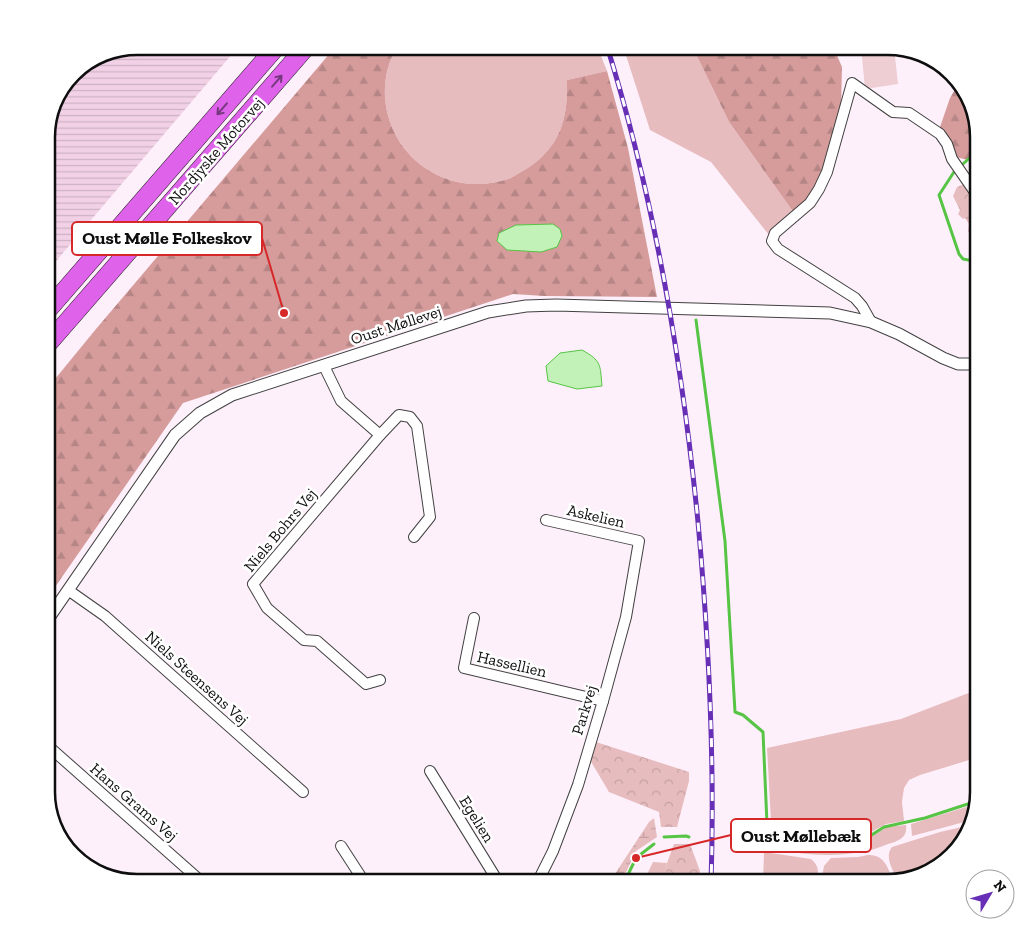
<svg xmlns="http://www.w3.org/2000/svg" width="1025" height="929" font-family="'Zilla Slab',serif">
<defs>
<pattern id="farmland-rules" width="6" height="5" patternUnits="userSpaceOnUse" patternTransform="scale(1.25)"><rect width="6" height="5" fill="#f2d1e6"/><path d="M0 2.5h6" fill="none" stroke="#ceb2c4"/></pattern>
<pattern id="forest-firs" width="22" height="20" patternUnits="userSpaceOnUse" patternTransform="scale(1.25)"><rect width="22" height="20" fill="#d69c9c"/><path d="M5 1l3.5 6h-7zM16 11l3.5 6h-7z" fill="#b68585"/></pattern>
<pattern id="wetland-marsh" width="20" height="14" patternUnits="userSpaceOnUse" patternTransform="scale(1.25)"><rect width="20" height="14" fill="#e6bcbe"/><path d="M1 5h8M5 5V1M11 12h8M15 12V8" fill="none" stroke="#c4a0a2"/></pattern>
<pattern id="park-crowns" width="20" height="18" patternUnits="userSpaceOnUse" patternTransform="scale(1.25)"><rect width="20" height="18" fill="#e6bcbe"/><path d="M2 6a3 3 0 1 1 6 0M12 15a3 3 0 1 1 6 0" fill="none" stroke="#c4a0a2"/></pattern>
</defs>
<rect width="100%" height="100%" fill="#fef0fa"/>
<path fill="url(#farmland-rules)" d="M 137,46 L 239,46 L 46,273 L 46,131 L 55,97 L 77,69 Z"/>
<g fill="#e6bcbe">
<path d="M 398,46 L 597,46 L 607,71 L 567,80 C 567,97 567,111 561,128 C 554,147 538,163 521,172 C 517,174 512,178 508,179 C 449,199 389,158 385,97 C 384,80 388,60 398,46 Z"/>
<path d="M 623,46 L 692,46 L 729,122 L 794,213 L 769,235 L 711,162 L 650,130 Z"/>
<path d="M 979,689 L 979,757 L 920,775 L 909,780 L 904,788 L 902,802 L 904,821 L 886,824 L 858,839 L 847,842 L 766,837 L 771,821 L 767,748 L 901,719 Z"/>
<path d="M 976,804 L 968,821 L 912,836 L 911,824 Z"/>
<path d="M 906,825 C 908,838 898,841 888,844 C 880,847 873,850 866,851 C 828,859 788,854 751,843 L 850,847 L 861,843 L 887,827 Z"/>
<path d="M 966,826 L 952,856 L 923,876 L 898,881 C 893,870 884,857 892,847 L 940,832 Z"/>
<path d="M 764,852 L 811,859 C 820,867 818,871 817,883 L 763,883 Z"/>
<path d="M 868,855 C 885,854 888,869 894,882 L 888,883 L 821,883 L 824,866 L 831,858 L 858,857 Z"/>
<path d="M 653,862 L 667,863 L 664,883 L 643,883 Z"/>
</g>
<g fill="url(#forest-firs)">
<path d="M 336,46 L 398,46 C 388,60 384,80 385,97 C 389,158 449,199 508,179 C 512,178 517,174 521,172 C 538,163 554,147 561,128 C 567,111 567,98 567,80 L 607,71 L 628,148 L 657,297 L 544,296 L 513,294 L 183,403 L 46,600 L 46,390 L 96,329 Z"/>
<path d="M 692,46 L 833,46 L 842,67 L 841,108 L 821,181 L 811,197 L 794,213 L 729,122 Z"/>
<path d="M 959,83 L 972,102 L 979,137 L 979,163 L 956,157 L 940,127 L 950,98 Z"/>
</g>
<path fill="url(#wetland-marsh)" d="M 654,818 L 657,837 L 636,851 L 621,883 L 609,883 L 649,822 Z"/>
<g fill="url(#park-crowns)">
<path d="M 964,184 L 976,200 L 979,205 L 979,237 L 970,235 L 968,231 L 969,224 L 965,218 L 963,219 L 958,214 L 960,210 L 953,196 L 957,187 Z"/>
<path d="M 596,742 L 689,772 L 689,781 L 677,827 L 661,827 L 659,812 L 609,792 L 590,760 Z"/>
<path d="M 674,844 L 690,844 L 700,871 L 700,883 L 664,883 L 667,863 Z"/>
</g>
<path fill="#eecdd3" d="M 861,46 L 888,46 L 894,47 L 898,84 L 865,89 Z"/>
<g fill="#c2f2b8" stroke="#56c444">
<path d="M 553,224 L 560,229 L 562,236 L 557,247 L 541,252 L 507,250 L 497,241 L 499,233 L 516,225 Z"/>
<path d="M 582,350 C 602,361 600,365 602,386 L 577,389 L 548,381 L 546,366 L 560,353 Z"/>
</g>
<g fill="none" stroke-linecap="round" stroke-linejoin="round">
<g stroke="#56c444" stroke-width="3">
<path d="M 979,262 L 963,259 L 959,254 L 939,195 L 954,172 L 974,154 L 979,153"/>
<path d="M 696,320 L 725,541 L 735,712 L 743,715 L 763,732 L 767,824 L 762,840"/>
<path d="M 664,837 L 686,836 L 689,837"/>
<path d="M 738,840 L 852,844 L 870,836 L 884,827 L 925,818 L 977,801"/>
<path d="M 624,883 L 636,858 L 654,844"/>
</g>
<defs>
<g id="minor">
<path d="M 871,322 L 862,306 L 855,298 L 778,249 L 772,241 L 775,233 L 810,203 L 819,189 L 827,172 L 852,83 L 893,112 L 909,113 L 940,134 L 947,144 L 952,159 L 979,198"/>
<path d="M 324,366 L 341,401 L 380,435"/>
<path d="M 68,590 L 105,616 L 303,792"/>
<path d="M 474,618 L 464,668 L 603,701"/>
<path d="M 380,680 L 366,684 L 317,641 L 304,640 L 267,608 L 253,584 L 380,435 L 399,415 L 410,417 L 417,426 L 430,517 L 414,537"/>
<path d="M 46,746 L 47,745 L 203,883"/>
<path d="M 430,771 L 499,883"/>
<path d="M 341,846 L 365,883"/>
<path d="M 537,883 L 553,851 L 578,785 L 603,701 L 626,617 L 639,541 L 546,520"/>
</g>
<path id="tertiary" d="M 46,622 L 175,435 L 200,413 L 232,395 L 488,312 L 526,306 L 556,305 L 830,313 L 871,322 L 899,334 L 943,358 L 958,364 L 979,364"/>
<g id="motorway">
<path d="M 46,312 L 277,46"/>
<path d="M 46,346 L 307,46"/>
</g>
</defs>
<use href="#minor" stroke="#414141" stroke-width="12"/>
<use href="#tertiary" stroke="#414141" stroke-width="13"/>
<use href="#motorway" stroke="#1f1f1f" stroke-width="19"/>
<use href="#minor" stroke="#fff" stroke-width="10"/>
<use href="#tertiary" stroke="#fff" stroke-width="11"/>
<use href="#motorway" stroke="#df62ea" stroke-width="18"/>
<defs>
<path id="rail" d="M 607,46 C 655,201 682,361 698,522 C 709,642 715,762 711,883"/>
</defs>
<use href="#rail" stroke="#662fb5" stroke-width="5"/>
<use href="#rail" stroke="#fff" stroke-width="3" stroke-dasharray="9" stroke-linecap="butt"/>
</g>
<defs><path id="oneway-shaft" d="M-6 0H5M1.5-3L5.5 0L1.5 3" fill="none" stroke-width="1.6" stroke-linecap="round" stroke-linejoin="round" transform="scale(1.25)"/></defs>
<g stroke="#76387c">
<use href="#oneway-shaft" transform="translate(277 81) rotate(-49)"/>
<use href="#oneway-shaft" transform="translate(222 109) rotate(131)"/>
</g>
<g text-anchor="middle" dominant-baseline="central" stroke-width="5" stroke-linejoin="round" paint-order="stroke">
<g font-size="16" fill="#0e0e0e" stroke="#fff">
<text transform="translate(216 151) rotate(-49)">Nordjyske Motorvej</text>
<text transform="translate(396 325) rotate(-18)">Oust Møllevej</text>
<text transform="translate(596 516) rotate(13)">Askelien</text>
<text transform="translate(280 530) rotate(-50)">Niels Bohrs Vej</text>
<text transform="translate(512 664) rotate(13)">Hassellien</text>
<text transform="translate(197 678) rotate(42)">Niels Steensens Vej</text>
<text transform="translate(584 710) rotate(-73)">Parkvej</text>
<text transform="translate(134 802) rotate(41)">Hans Grams Vej</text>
<text transform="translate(477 819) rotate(58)">Egelien</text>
</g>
</g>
<path d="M0 0H1025V929H0ZM137 55H888A82 82 0 0 1 970 137V792A82 82 0 0 1 888 874H137A82 82 0 0 1 55 792V137A82 82 0 0 1 137 55Z" fill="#fff" fill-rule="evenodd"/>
<path fill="none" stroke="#0e0e0e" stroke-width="2.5" d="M137 55H888A82 82 0 0 1 970 137V792A82 82 0 0 1 888 874H137A82 82 0 0 1 55 792V137A82 82 0 0 1 137 55Z"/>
<path fill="none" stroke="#d62828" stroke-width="2" d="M284 313L262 238M636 858L731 835"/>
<g fill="#d62828" stroke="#fff" stroke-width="2">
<circle cx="284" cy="313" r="5"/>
<circle cx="636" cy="858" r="5"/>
</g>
<g fill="#fff" stroke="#d62828" stroke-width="2">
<rect x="72" y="222" width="190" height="33" rx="5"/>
<rect x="731" y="819" width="140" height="33" rx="5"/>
</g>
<g font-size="18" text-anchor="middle" font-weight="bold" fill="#0e0e0e">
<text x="167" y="244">Oust Mølle Folkeskov</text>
<text x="801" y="842">Oust Møllebæk</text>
</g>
<g transform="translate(990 894) rotate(52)"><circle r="24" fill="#ffffff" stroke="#9f9f9f"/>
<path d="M0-4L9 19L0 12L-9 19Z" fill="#662fb5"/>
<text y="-8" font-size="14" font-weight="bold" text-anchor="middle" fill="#0e0e0e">N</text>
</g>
</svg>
